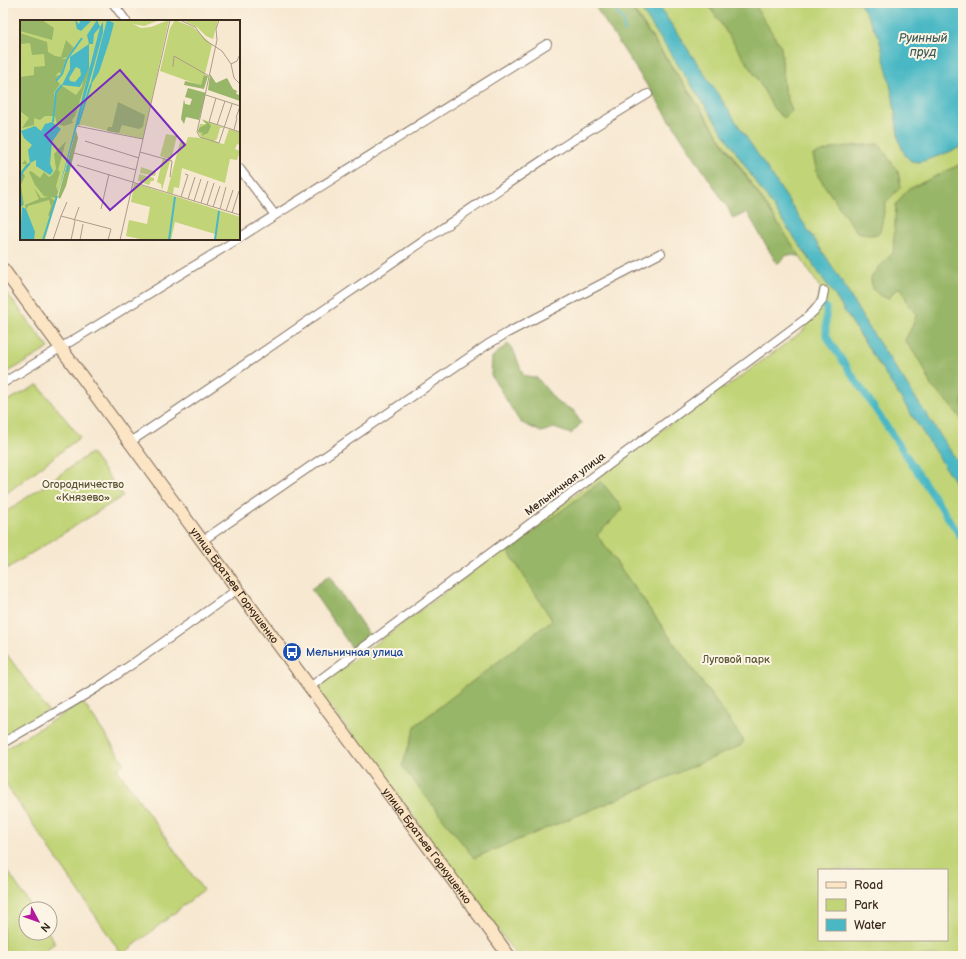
<svg xmlns="http://www.w3.org/2000/svg" width="966" height="959" font-family="'Balsamiq Sans',sans-serif">
<rect width="100%" height="100%" fill="#fcf5e5"/>
<filter id="ink" filterUnits="userSpaceOnUse"><feTurbulence type="fractalNoise" baseFrequency=".025" numOctaves="2"/><feDisplacementMap in="SourceGraphic" scale="8" xChannelSelector="R" yChannelSelector="G"/><feConvolveMatrix kernelMatrix="1 2 1 2 8 2 1 2 1" color-interpolation-filters="sRGB"/></filter>
<filter id="wash" filterUnits="userSpaceOnUse"><feTurbulence type="fractalNoise" baseFrequency=".012" numOctaves="4" result="noise"/><feDisplacementMap in="SourceGraphic" scale="16" xChannelSelector="R" yChannelSelector="G"/><feGaussianBlur stdDeviation="0.9" result="paint"/><feColorMatrix in="noise" values="0 0 0 0 0 0 0 0 0 0 0 0 0 0 0 0 0 1.4 0 .05"/><feComposite in="paint" operator="in"/></filter>
<g filter="url(#wash)">
<rect width="100%" height="100%" fill="#f7e8d1"/>
<g fill="#c1d477" stroke="#7e7f4a" fill-rule="evenodd">
<path d="M 629,3 L 963,3 L 963,956 L 517,956 L 376,766 L 316,688 L 721,386 L 724,389 L 803,331 L 807,324 L 810,311 L 817,301 L 821,289 L 762,199 ZM 819,870 L 947,870 L 947,940 L 819,940 Z"/>
<path d="M 3,288 L 49,348 L 3,375 Z"/>
<path d="M 38,385 L 80,437 L 3,496 L 3,403 Z"/>
<path d="M 91,453 L 123,496 L 3,571 L 3,514 Z"/>
<path d="M 3,649 L 48,711 L 3,739 Z"/>
<path d="M 83,702 L 124,763 L 117,769 L 203,890 L 122,955 L 3,780 L 3,750 Z"/>
<path d="M 3,864 L 33,909 L 26,909 L 26,933 L 49,933 L 55,943 L 36,956 L 3,956 Z"/>
</g>
<g fill="#98b668" stroke="#6a7043">
<path d="M 591,3 L 628,3 L 800,256 L 787,255 L 777,264 L 747,212 L 733,219 L 728,208 L 596,8 Z"/>
<path d="M 707,3 L 763,3 L 757,9 L 781,47 L 784,89 L 792,111 L 784,118 L 774,109 L 757,78 Z"/>
<path d="M 879,144 L 898,172 L 901,187 L 886,202 L 880,232 L 874,235 L 857,232 L 844,214 L 818,176 L 813,155 L 838,147 Z"/>
<path d="M 963,163 L 963,421 L 948,402 L 931,386 L 923,366 L 905,340 L 912,327 L 917,314 L 909,306 L 902,289 L 897,288 L 889,298 L 880,296 L 872,288 L 871,278 L 877,269 L 893,253 L 896,205 L 907,190 Z"/>
<path d="M 508,344 L 514,351 L 523,375 L 537,378 L 558,403 L 573,410 L 581,423 L 571,434 L 554,428 L 541,432 L 520,422 L 491,375 L 492,357 Z"/>
<path d="M 601,481 L 623,509 L 597,535 L 744,741 L 740,746 L 608,803 L 474,858 L 402,766 L 416,725 L 552,620 L 508,551 Z"/>
<path d="M 329,576 L 372,639 L 354,651 L 311,589 Z"/>
</g>
<g fill="#4ab8c4" stroke="#427171">
<path d="M 637,3 L 657,3 L 838,275 L 864,320 L 963,470 L 963,495 L 835,296 L 755,181 Z"/>
<path d="M 859,3 L 963,3 L 963,146 L 944,154 L 920,162 L 911,161 L 905,155 L 899,141 L 893,98 L 888,75 L 879,38 L 866,13 Z"/>
</g>
<g fill="none" stroke-linecap="round" stroke-linejoin="round">
<path stroke="#4ab8c4" stroke-width="2" d="M 611,3 L 618,15 L 623,18 L 625,32"/>
<path stroke="#4ab8c4" stroke-width="7" d="M 826,307 L 826,334 L 830,342 L 963,540"/>
</g>
</g>
<g filter="url(#ink)">
<g fill="none" stroke-linecap="round" stroke-linejoin="round">
<defs>
<g id="street">
<path d="M 113,3 L 126,21"/>
<path d="M 239,168 L 275,215"/>
<path d="M 239,238 L 547,44"/>
<path d="M 3,383 L 238,239"/>
<path d="M 130,442 C 273,347 412,247 555,152 C 585,132 617,113 648,94"/>
<path d="M 202,541 L 487,345 L 507,333 L 661,253"/>
<path d="M 310,687 L 804,320 L 814,311 L 822,301 L 824,291"/>
<path d="M 3,743 C 36,723 70,705 103,684 C 148,654 193,621 238,589"/>
</g>
<g id="secondary">
<path id="s1" d="M 3,269 L 255,613 L 509,956"/>
</g>
</defs>
<use href="#street" stroke="#7d6c5d" stroke-width="10"/>
<use href="#secondary" stroke="#7d6c5d" stroke-width="14"/>
<use href="#street" stroke="#fff" stroke-width="8"/>
<use href="#secondary" stroke="#fce5c4" stroke-width="12"/>
</g>
</g>
<defs>
<symbol id="bus-disc" viewBox="-11 -11 22 22"><circle r="9.5" fill="#1a4fb4" stroke="#fcf5e5"/><path d="M-5-6H5V4H4V6H2V4H-2V6H-4V4H-5ZM-3.5-4V0h7V-4ZM-3.5 1.2v1.5H-2V1.2ZM2 1.2v1.5H3.5V1.2Z" fill="#fff"/></symbol>
</defs>
<g fill-rule="evenodd">
<use href="#bus-disc" x="281" y="641" width="22" height="22"/>
</g>
<g text-anchor="middle" dominant-baseline="central" stroke-width="4" stroke-linejoin="round" paint-order="stroke">
<g font-size="11" fill="#5c5434" stroke="#fcf5e5">
<text x="83" y="484">Огородничество<tspan x="83" dy="13">«Князево»</tspan></text>
<text x="736" y="659">Луговой парк</text>
</g>
<g font-size="11" fill="#3b2a1e" stroke="#fcf5e5">
<text transform="translate(565 484) rotate(-37)">Мельничная улица</text>
<text stroke="none"><textPath href="#s1" startOffset="392">улица Братьев Горкушенко</textPath></text>
<text stroke="none"><textPath href="#s1" startOffset="716">улица Братьев Горкушенко</textPath></text>
</g>
<g font-size="11" fill="#164399" stroke="#fcf5e5" text-anchor="start">
<text x="306" y="652">Мельничная улица</text>
</g>
<g font-size="12" font-style="italic" fill="#405c58" stroke="#fcf5e5">
<text x="923" y="38">Руинный<tspan x="923" dy="14">пруд</tspan></text>
</g>
</g>
<g transform="translate(20 20)">
<rect width="220" height="220" fill="#f7e8d1"/>
<path d="M 0,0 L 137,1 L 124,6 L 113,4 L 121,8 L 131,7 L 149,0 L 123,119 L 62,105 L 57,106 L 25,220 L 0,220 ZM 155,0 L 173,7 L 192,25 L 182,66 L 140,51 L 150,8 ZM 163,0 L 198,0 L 193,19 L 186,16 L 178,8 ZM 182,99 L 204,108 L 200,108 L 197,119 L 194,121 L 199,123 L 204,124 L 209,109 L 220,112 L 220,125 L 217,124 L 215,129 L 220,131 L 217,140 L 210,139 L 205,163 L 162,148 L 159,168 L 154,167 L 153,174 L 147,172 L 160,122 L 166,123 L 168,117 L 182,118 L 178,112 L 180,104 L 186,104 ZM 146,114 L 157,116 L 151,140 L 140,136 ZM 143,138 L 150,141 L 142,170 L 141,164 L 137,162 ZM 121,147 L 136,152 L 135,156 L 120,153 ZM 119,154 L 134,158 L 134,161 L 131,161 L 129,165 L 118,161 ZM 114,163 L 220,197 L 220,220 L 194,220 L 195,214 L 155,202 L 151,220 L 125,220 L 106,216 L 109,200 L 127,204 L 130,187 L 111,182 Z" fill="#c1d477"/>
<path d="M 0,0 L 22,0 L 34,8 L 32,20 L 0,11 ZM 0,13 L 27,22 L 28,32 L 35,36 L 41,37 L 46,20 L 54,28 L 47,37 L 41,39 L 46,39 L 41,54 L 39,52 L 35,56 L 39,55 L 36,60 L 40,64 L 34,72 L 35,85 L 37,69 L 42,66 L 56,75 L 62,67 L 63,58 L 72,43 L 55,96 L 52,100 L 53,103 L 44,106 L 37,104 L 35,96 L 25,96 L 20,100 L 14,98 L 14,105 L 2,108 L 9,98 L 0,91 L 0,57 L 14,55 L 14,47 L 25,46 L 24,34 L 12,35 L 10,23 L 0,24 ZM 190,54 L 196,63 L 207,58 L 213,69 L 217,71 L 216,74 L 220,75 L 220,81 L 188,70 ZM 184,55 L 188,56 L 184,69 L 164,65 L 165,61 L 181,65 ZM 168,68 L 186,73 L 179,100 L 166,97 L 164,104 L 161,99 L 164,79 L 165,84 L 170,85 L 172,79 L 165,77 ZM 98,82 L 125,95 L 123,107 L 119,109 L 102,105 L 99,113 L 87,111 L 88,107 L 92,107 ZM 182,100 L 188,102 L 191,106 L 188,113 L 181,116 L 183,113 L 178,112 L 179,108 L 187,104 ZM 56,110 L 58,118 L 46,166 L 40,179 L 38,177 ZM 46,121 L 38,150 L 40,152 L 36,166 L 38,172 L 36,178 L 30,177 L 35,181 L 31,195 L 28,196 L 31,186 L 29,180 L 8,186 L 6,190 L 5,185 L 19,179 L 14,168 L 21,178 L 28,177 L 24,176 L 15,165 L 9,152 L 11,151 L 20,158 L 24,152 L 29,157 L 32,155 L 36,149 L 34,134 ZM 5,140 L 9,147 L 6,147 L 3,153 L 5,156 L 1,165 L 4,185 L 1,184 L 0,187 L 0,155 L 6,144 L 2,144 Z" fill="#98b668"/>
<path d="M 55,0 L 59,4 L 61,0 L 72,0 L 61,11 L 57,9 ZM 77,0 L 80,7 L 83,2 L 83,13 L 37,178 L 80,7 L 74,14 L 73,24 L 69,24 L 67,15 ZM 87,0 L 94,3 L 89,22 L 79,52 L 70,66 ZM 69,24 L 69,48 L 60,67 L 42,65 L 50,49 L 50,37 ZM 56,47 L 60,49 L 61,55 L 55,62 L 50,61 L 49,58 ZM 32,102 L 41,109 L 32,122 L 30,144 L 33,151 L 30,155 L 16,146 L 16,140 L 10,143 L 8,130 L 12,125 L 4,118 L 1,111 L 15,106 L 21,111 L 25,104 ZM 2,187 L 6,189 L 15,212 L 14,220 L 0,220 Z" fill="#4ab8c4" fill-rule="evenodd"/>
<path fill="none" stroke="#4ab8c4" stroke-width="2" d="M 47,39 L 62,18M 36,61 L 42,54 L 47,39M 33,102 L 36,72 L 42,65M 58,105 L 71,64M 47,152 L 50,139M 0,162 L 2,152 L 10,143M 0,171 L 2,186M 23,220 L 37,176M 149,220 L 155,177M 195,220 L 199,191"/>
<path fill="none" stroke="#ac9c89" stroke-width="1" d="M 160,0 L 175,7 L 185,20 L 202,31 L 211,44 L 214,58 L 220,64M 199,0 L 196,9 L 197,20 L 177,112 L 180,117 L 199,123 L 212,84M 211,44 L 217,41 L 220,34M 153,47 L 154,36 L 189,56M 186,75 L 220,86 L 216,98M 196,78 L 189,102 L 220,112M 197,105 L 205,81M 57,106 L 123,119M 214,110 L 217,98M 65,121 L 119,138M 120,132 L 152,141 L 150,157M 54,133 L 116,150M 57,145 L 220,195M 161,177 L 168,155 L 165,154M 168,179 L 175,157M 174,181 L 181,159M 181,183 L 188,161M 187,185 L 194,163M 193,187 L 200,166M 81,189 L 89,154M 200,189 L 206,167M 206,191 L 213,170M 212,193 L 219,171M 41,196 L 47,182M 54,201 L 59,187M 33,220 L 41,196 L 91,209 L 88,220M 51,220 L 55,201M 60,220 L 63,204M 100,220 L 150,0"/>
<path fill="#7b2cbf" fill-opacity="0.15" stroke="#7b2cbf" stroke-width="2" d="M 100,50 L 165,125 L 90,190 L 25,115 Z"/>
<rect width="220" height="220" fill="none" stroke="#3b2a1e" stroke-width="2"/>
</g>
<rect width="966" height="959" fill="none" stroke="#fcf5e5" stroke-width="16"/>
<rect x="818" y="869" width="130" height="72" fill="#fcf5e5" stroke="#afa495"/>
<rect x="826" y="882" width="20" height="6" fill="#fce5c4" stroke="#afa495"/>
<text x="854" y="889" font-size="12" fill="#3b2a1e">Road</text>
<rect x="826" y="899" width="20" height="12" fill="#c1d477" stroke="#afa495"/>
<text x="854" y="909" font-size="12" fill="#3b2a1e">Park</text>
<rect x="826" y="919" width="20" height="12" fill="#4ab8c4" stroke="#afa495"/>
<text x="854" y="929" font-size="12" fill="#3b2a1e">Water</text>
<g transform="translate(38 921) rotate(131)"><circle r="19" fill="#fcf5e5" stroke="#afa495"/>
<path d="M0-3L7 15L0 10L-7 15Z" fill="#b5179e"/>
<text y="-6" font-size="11" font-weight="bold" text-anchor="middle" fill="#3b2a1e">N</text>
</g>
</svg>
